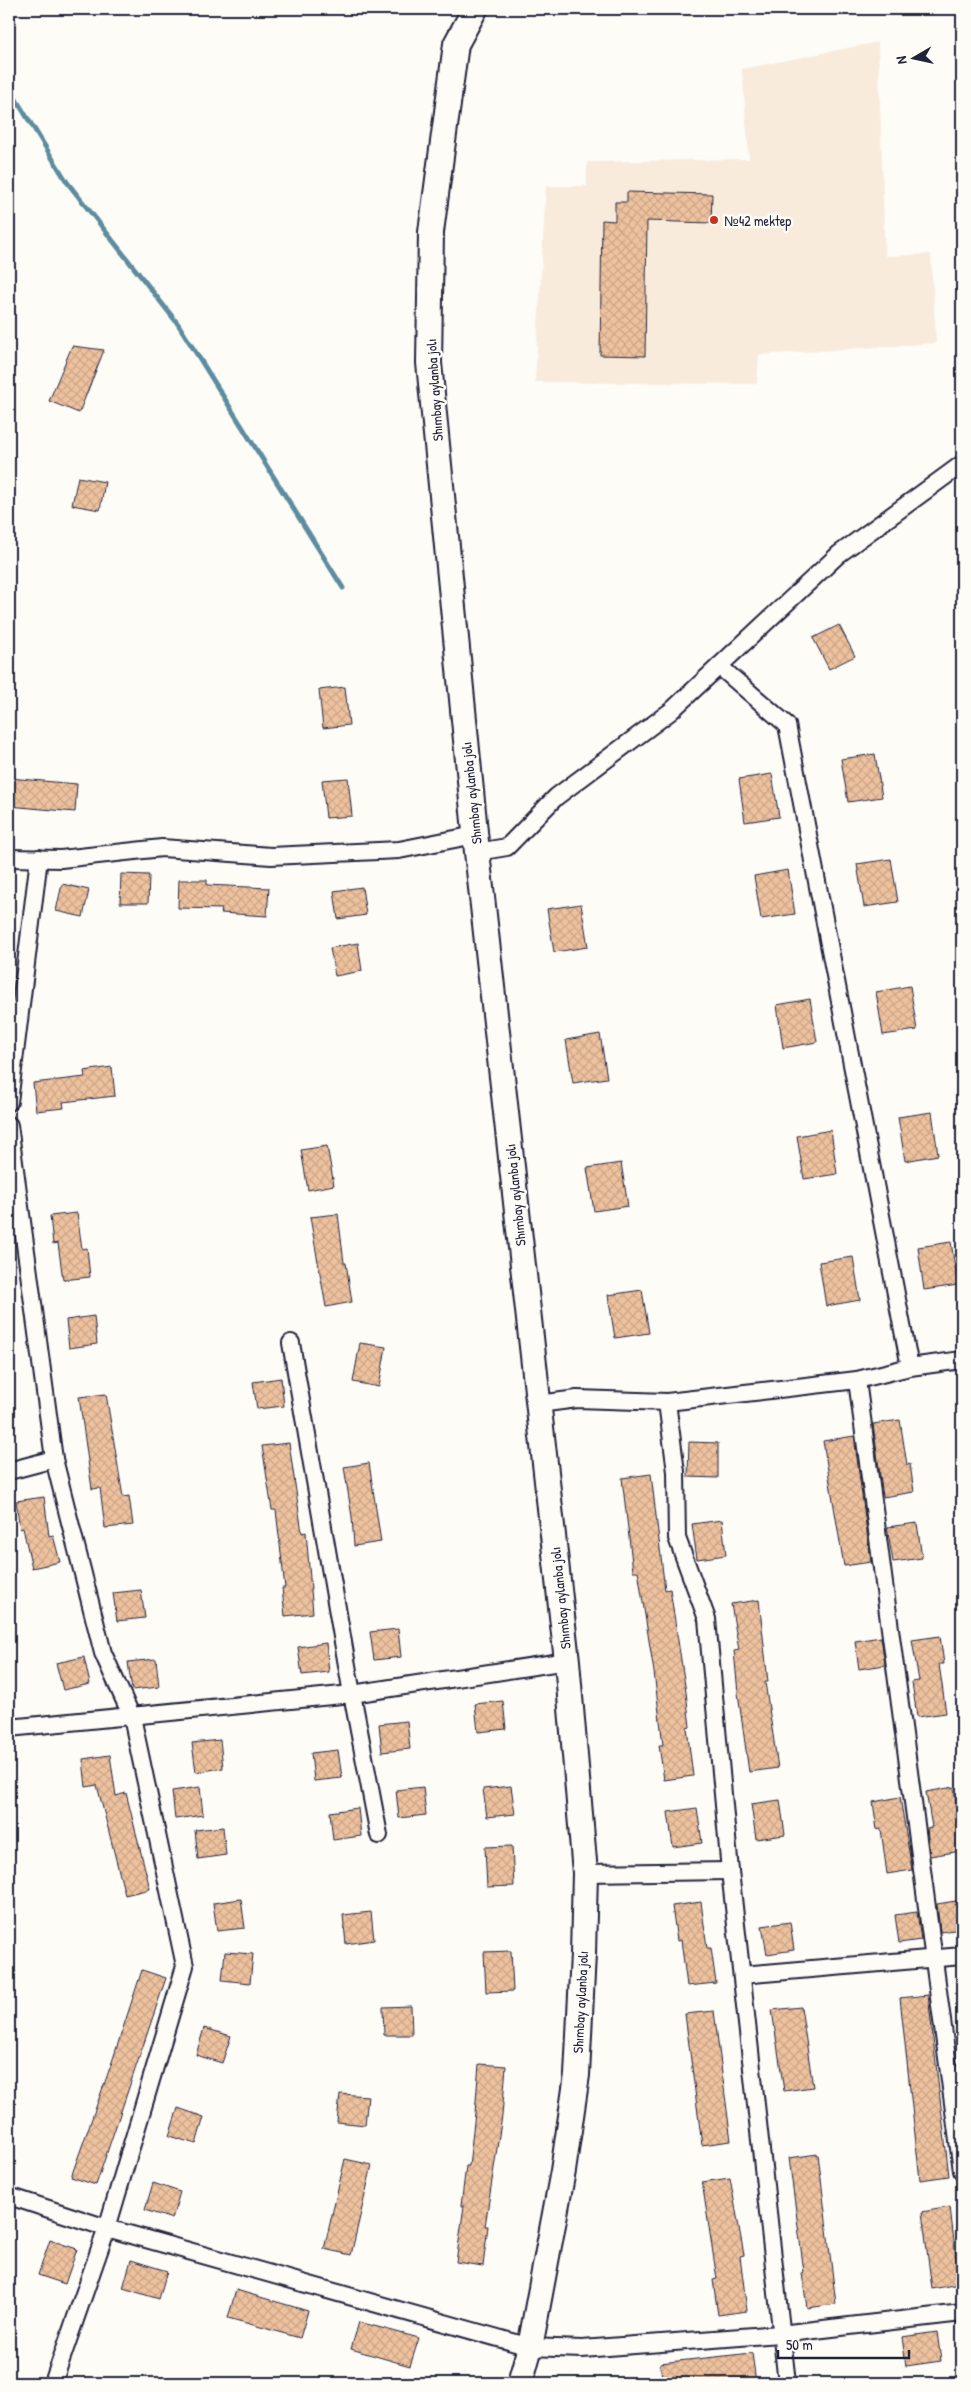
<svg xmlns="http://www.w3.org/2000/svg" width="971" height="2392" font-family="'Patrick Hand',sans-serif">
<defs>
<pattern id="building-cross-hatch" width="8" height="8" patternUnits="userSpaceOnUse" patternTransform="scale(1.25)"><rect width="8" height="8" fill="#eec29e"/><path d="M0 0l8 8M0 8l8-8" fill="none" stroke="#cca689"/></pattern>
</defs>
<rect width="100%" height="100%" fill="#fdfcf7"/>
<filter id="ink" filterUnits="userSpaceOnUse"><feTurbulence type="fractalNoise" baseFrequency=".02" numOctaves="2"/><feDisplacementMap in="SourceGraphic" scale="10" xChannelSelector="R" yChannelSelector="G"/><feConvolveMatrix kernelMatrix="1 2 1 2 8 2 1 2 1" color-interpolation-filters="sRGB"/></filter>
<g filter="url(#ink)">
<path fill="#f8ebdc" d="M 878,42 L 885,256 L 931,254 L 936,343 L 759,355 L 757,384 L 535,382 L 546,186 L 587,186 L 587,162 L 749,159 L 742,69 Z"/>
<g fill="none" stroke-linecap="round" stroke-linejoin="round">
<path stroke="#5d8c9f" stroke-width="5" d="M 9,88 L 67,182 L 178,324 L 343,588"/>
</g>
<g fill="url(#building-cross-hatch)" stroke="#22223b">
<path d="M 627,192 L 712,194 L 711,223 L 647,221 L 645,356 L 600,355 L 602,220 L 615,221 L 615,202 L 627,202 Z"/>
<path d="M 72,346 L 104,350 L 79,413 L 49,401 Z"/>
<path d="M 78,477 L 105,482 L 100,510 L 72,505 Z"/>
<path d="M 839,625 L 855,656 L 829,669 L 813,638 Z"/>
<path d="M 345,687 L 349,725 L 323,728 L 319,690 Z"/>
<path d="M 875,754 L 882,797 L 848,802 L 841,759 Z"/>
<path d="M 772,774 L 779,817 L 745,822 L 739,779 Z"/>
<path d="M 9,778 L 77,784 L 75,812 L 9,806 Z"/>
<path d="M 348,778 L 352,816 L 326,818 L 322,780 Z"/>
<path d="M 891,859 L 898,902 L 864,907 L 857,864 Z"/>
<path d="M 788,870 L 795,914 L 761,919 L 754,876 Z"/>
<path d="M 121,874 L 149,875 L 148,903 L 120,903 Z"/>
<path d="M 179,880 L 207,880 L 207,885 L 269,888 L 267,916 L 221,913 L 222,909 L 178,908 Z"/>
<path d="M 62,884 L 89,890 L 83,917 L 56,911 Z"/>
<path d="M 362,887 L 366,915 L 338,919 L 334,891 Z"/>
<path d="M 581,904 L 588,947 L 554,952 L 547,909 Z"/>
<path d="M 358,943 L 362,971 L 335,976 L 330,948 Z"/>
<path d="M 910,986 L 917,1030 L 883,1035 L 876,992 Z"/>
<path d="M 810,999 L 817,1042 L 783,1048 L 777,1005 Z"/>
<path d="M 600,1034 L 607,1078 L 573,1083 L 566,1040 Z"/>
<path d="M 112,1067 L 115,1096 L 63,1102 L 64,1108 L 36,1111 L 33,1083 L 85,1077 L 84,1071 Z"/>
<path d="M 932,1112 L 938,1155 L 905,1161 L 898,1117 Z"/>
<path d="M 831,1130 L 837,1174 L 804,1179 L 797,1136 Z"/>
<path d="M 327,1146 L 334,1185 L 308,1190 L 301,1150 Z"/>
<path d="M 621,1163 L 628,1206 L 594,1211 L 587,1168 Z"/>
<path d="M 77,1213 L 82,1249 L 87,1248 L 90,1277 L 63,1280 L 58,1243 L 53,1244 L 50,1216 Z"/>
<path d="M 338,1214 L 344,1263 L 346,1263 L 352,1302 L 326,1307 L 310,1217 Z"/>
<path d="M 951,1242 L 958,1285 L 924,1290 L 918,1247 Z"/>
<path d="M 853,1257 L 860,1300 L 826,1306 L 819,1262 Z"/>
<path d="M 642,1290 L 649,1333 L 615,1338 L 608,1295 Z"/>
<path d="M 94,1316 L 97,1344 L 69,1348 L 66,1320 Z"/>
<path d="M 360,1343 L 386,1347 L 379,1387 L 353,1382 Z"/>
<path d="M 281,1378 L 284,1406 L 257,1409 L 253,1382 Z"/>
<path d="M 106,1394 L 123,1497 L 129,1496 L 133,1525 L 105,1528 L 100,1488 L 92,1489 L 79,1397 Z"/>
<path d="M 900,1420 L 907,1465 L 910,1464 L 914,1492 L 883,1497 L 873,1424 Z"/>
<path d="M 854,1436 L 871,1562 L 844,1566 L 823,1441 Z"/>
<path d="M 689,1442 L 718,1443 L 718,1478 L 688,1477 Z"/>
<path d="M 289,1443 L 302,1533 L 306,1532 L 313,1613 L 285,1616 L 282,1588 L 285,1588 L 276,1510 L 272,1510 L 262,1446 Z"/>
<path d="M 369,1463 L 381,1542 L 354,1546 L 352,1517 L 344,1467 Z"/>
<path d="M 651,1474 L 665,1590 L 670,1589 L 686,1692 L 690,1727 L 687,1728 L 693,1776 L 664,1780 L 659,1745 L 663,1745 L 654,1672 L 638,1571 L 633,1571 L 622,1478 Z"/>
<path d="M 44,1497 L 49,1536 L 53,1535 L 60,1562 L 32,1568 L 23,1528 L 20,1529 L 16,1501 Z"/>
<path d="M 722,1520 L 726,1555 L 697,1559 L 692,1524 Z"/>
<path d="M 917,1523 L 922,1558 L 893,1562 L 887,1527 Z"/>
<path d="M 141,1590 L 145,1618 L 117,1621 L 113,1593 Z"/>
<path d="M 759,1600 L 768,1682 L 765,1682 L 778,1768 L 749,1772 L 738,1693 L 734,1651 L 739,1650 L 731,1604 Z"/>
<path d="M 398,1629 L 401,1657 L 374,1660 L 370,1632 Z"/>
<path d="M 940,1636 L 944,1664 L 939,1664 L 946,1713 L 917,1717 L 912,1682 L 919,1681 L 912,1640 Z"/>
<path d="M 881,1637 L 885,1665 L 859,1669 L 855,1641 Z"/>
<path d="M 326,1643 L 329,1672 L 302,1675 L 298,1647 Z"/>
<path d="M 84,1657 L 90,1684 L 63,1690 L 56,1663 Z"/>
<path d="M 156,1659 L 159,1687 L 132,1690 L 128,1662 Z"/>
<path d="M 503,1701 L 506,1729 L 478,1732 L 475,1704 Z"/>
<path d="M 407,1721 L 410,1749 L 382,1752 L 379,1724 Z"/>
<path d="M 220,1740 L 223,1768 L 196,1772 L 192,1743 Z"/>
<path d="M 338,1750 L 342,1778 L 314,1781 L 311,1753 Z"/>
<path d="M 110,1755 L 116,1796 L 126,1793 L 150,1889 L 125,1895 L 97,1785 L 86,1787 L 83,1759 Z"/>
<path d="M 511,1786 L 515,1814 L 487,1817 L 483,1789 Z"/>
<path d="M 200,1787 L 203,1815 L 175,1819 L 172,1791 Z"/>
<path d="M 423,1787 L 426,1815 L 399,1818 L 396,1790 Z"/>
<path d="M 954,1787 L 961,1851 L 930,1856 L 927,1828 L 932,1827 L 926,1792 Z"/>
<path d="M 900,1797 L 912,1870 L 887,1874 L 881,1829 L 877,1830 L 873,1802 Z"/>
<path d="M 780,1800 L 785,1835 L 756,1839 L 751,1804 Z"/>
<path d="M 358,1808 L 361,1836 L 333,1840 L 330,1812 Z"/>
<path d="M 697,1808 L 702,1843 L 673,1847 L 668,1812 Z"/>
<path d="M 223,1827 L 226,1855 L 198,1859 L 195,1830 Z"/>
<path d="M 512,1846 L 514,1886 L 487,1887 L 485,1847 Z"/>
<path d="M 241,1899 L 245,1928 L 217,1931 L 213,1903 Z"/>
<path d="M 962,1900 L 962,1929 L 940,1932 L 937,1904 Z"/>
<path d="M 701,1902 L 707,1948 L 711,1948 L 716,1983 L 687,1986 L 681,1940 L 677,1941 L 672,1906 Z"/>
<path d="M 371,1912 L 374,1940 L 346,1944 L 343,1915 Z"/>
<path d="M 917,1912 L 921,1940 L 899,1943 L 895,1915 Z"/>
<path d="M 790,1922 L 794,1950 L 767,1954 L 762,1926 Z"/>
<path d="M 511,1951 L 513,1991 L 486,1992 L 484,1952 Z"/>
<path d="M 225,1952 L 253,1954 L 250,1983 L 222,1980 Z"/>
<path d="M 142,1970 L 166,1978 L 96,2185 L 71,2177 L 111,2065 Z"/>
<path d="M 928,1995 L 949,2176 L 920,2180 L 900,1998 Z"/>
<path d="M 411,2006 L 412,2035 L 384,2035 L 383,2007 Z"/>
<path d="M 801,2007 L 813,2087 L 784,2091 L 772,2010 Z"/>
<path d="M 714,2011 L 731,2141 L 702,2145 L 685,2014 Z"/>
<path d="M 204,2028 L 231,2036 L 222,2063 L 196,2055 Z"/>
<path d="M 479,2064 L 506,2066 L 502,2116 L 485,2226 L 488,2226 L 483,2266 L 456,2262 L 464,2206 L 461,2206 L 466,2166 L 469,2166 L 475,2113 Z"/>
<path d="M 340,2094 L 368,2096 L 365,2125 L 337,2122 Z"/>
<path d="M 178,2108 L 204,2117 L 196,2144 L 169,2136 Z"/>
<path d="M 818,2154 L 836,2304 L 807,2308 L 802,2273 L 804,2272 L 789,2158 Z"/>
<path d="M 345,2159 L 372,2165 L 351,2255 L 324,2249 Z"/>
<path d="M 730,2178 L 744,2255 L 740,2256 L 747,2311 L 718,2315 L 713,2280 L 717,2279 L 702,2182 Z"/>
<path d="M 153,2183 L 180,2192 L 172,2219 L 145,2210 Z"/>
<path d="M 950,2207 L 959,2284 L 932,2289 L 922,2212 Z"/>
<path d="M 50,2240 L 77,2249 L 65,2284 L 38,2275 Z"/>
<path d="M 131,2260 L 167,2271 L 159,2299 L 123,2288 Z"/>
<path d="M 236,2290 L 308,2311 L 300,2338 L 228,2318 Z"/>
<path d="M 359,2322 L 419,2338 L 410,2366 L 351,2349 Z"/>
<path d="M 937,2332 L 941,2361 L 906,2366 L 902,2337 Z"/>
<path d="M 752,2353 L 756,2382 L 663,2383 L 660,2363 Z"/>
</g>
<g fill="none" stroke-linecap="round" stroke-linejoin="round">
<defs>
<g id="minor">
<path d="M 719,666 L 787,725 L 910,1367"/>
<path d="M 477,852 L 507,847 L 556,797 L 671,711 L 839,554 L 962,464"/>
<path d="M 9,858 L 61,859 L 162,848 L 271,856 L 399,850 L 475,835"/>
<path d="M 9,1102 L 39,858"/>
<path d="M 9,1125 L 54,1459 L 103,1653 L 132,1717 L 185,1966 L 107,2228 L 53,2383"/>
<path d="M 291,1343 L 352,1694 L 379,1835"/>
<path d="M 857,1380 L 962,2171"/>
<path d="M 667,1402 L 676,1472 L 677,1538 L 707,1619 L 730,1871 L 787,2383"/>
<path d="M 539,1404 L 577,1399 L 667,1402 L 857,1380 L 910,1367 L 962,1360"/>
<path d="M 9,1471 L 54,1459"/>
<path d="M 9,1728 L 352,1694 L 567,1661"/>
<path d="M 585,1873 L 730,1871"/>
<path d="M 742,1975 L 962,1956"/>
<path d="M 9,2196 L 107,2228 L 530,2347 L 582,2349 L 780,2334 L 962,2313"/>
</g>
<path id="secondary" d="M 475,9 L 456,44 L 431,232 L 429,363 L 477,852 L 567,1661 L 585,1873 L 583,1954 L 577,2075 L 563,2171 L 530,2347 L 520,2383"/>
</defs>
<use href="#minor" stroke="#22223b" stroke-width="20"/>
<use href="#secondary" stroke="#22223b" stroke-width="28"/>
<use href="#minor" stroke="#fdfcf7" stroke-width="16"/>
<use href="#secondary" stroke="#fdfcf7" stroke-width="24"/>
</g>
</g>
<circle fill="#c8321e" stroke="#fdfcf7" stroke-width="2" cx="714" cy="220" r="5"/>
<g text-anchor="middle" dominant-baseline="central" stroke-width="5" stroke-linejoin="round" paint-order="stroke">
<g font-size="14" fill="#22223b" stroke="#fdfcf7" text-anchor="start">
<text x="724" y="220">№42 mektep</text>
</g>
<g font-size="14" fill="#22223b" stroke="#fdfcf7">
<text transform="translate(434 390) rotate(-94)">Shımbay aylanba jolı</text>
<text transform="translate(471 793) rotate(-96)">Shımbay aylanba jolı</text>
<text transform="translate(515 1195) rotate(-96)">Shımbay aylanba jolı</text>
<text transform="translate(560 1598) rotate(-96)">Shımbay aylanba jolı</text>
<text transform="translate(580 2002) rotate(-87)">Shımbay aylanba jolı</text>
</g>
</g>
<rect width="971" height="2392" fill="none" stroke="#fdfcf7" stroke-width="30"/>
<rect x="15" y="15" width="941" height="2362" fill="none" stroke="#22223b" stroke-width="2" filter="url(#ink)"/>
<g transform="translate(914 58) rotate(261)" stroke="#fdfcf7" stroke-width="4" paint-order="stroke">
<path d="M0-4L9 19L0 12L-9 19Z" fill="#22223b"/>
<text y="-8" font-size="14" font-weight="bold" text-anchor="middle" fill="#22223b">N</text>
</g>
<path d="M778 2350v8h131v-8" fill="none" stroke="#22223b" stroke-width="2.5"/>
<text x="786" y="2350" font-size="15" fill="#22223b" stroke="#fdfcf7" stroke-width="4" paint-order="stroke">50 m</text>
</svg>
